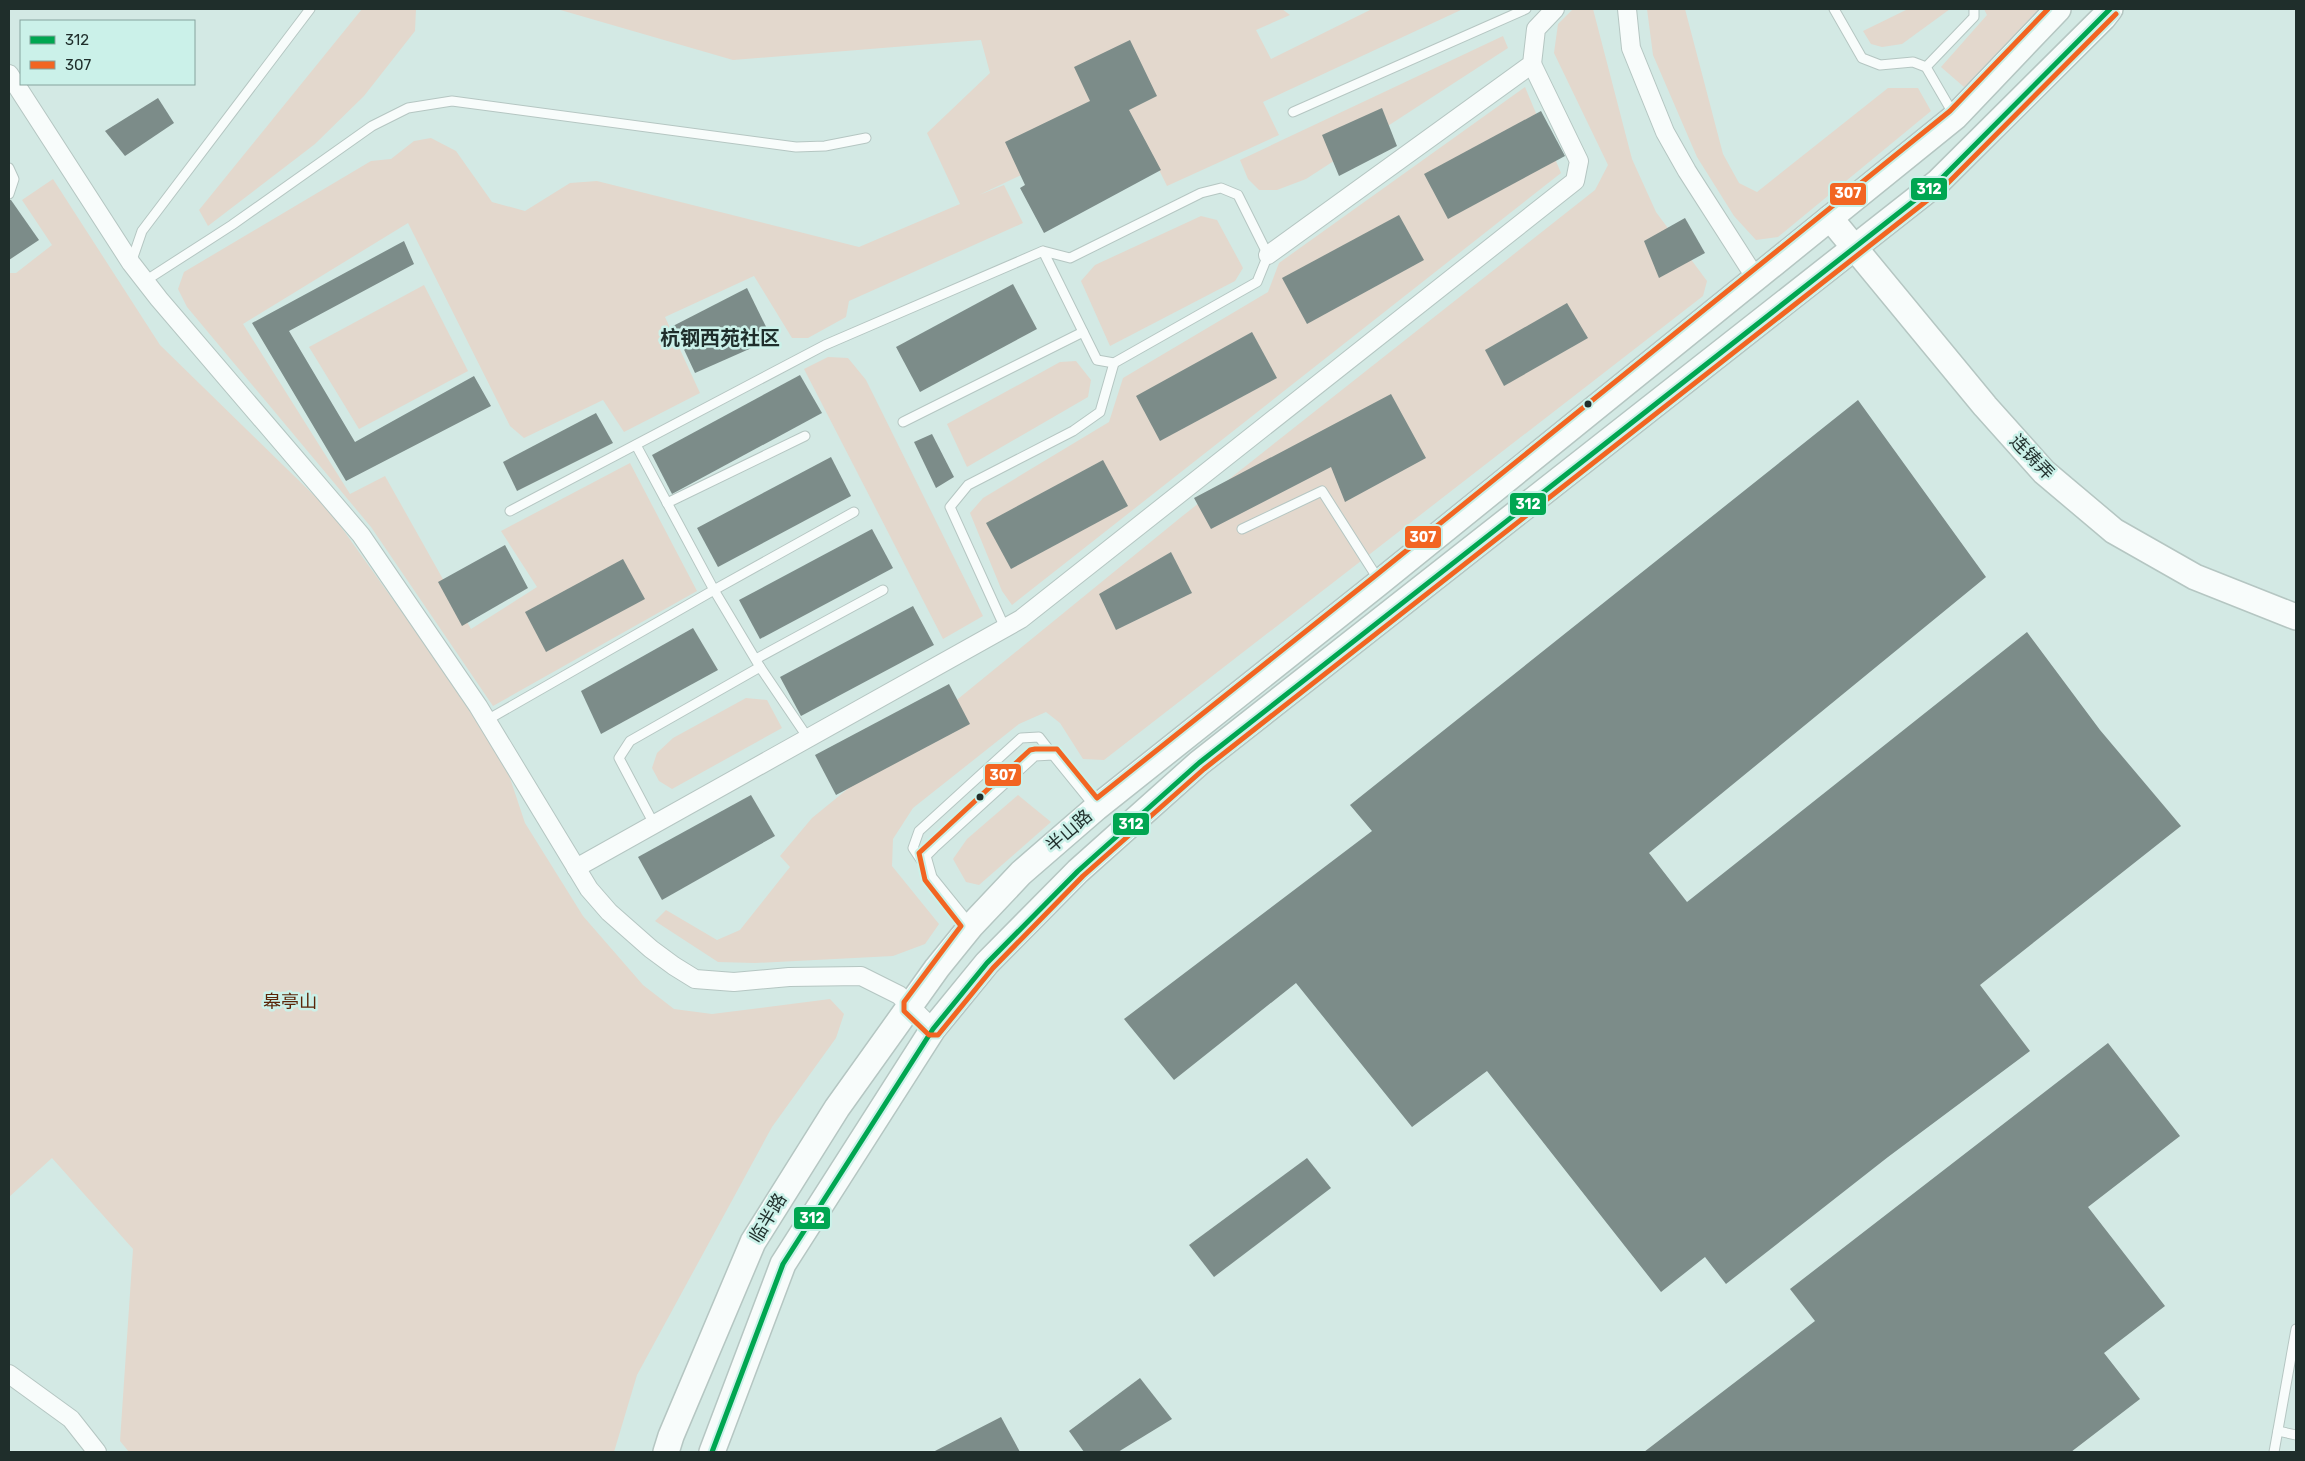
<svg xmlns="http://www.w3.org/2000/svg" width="2305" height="1461" font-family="Rubik,'Noto Sans SC',sans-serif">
<rect width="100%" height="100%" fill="#d3e9e4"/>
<g fill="#e3d8cd">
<path d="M 362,9 L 416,9 L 415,31 L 364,96 L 315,144 L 208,226 L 199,210 Z"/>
<path d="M 557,9 L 1282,9 L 1290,15 L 1256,30 L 1271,59 L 1372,9 L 1463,9 L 1263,102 L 1279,135 L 1167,186 L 1135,121 L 979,195 L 1004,185 L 1023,223 L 849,301 L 846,317 L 808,338 L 792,338 L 754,276 L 665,317 L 700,393 L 624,432 L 603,400 L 524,438 L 510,426 L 408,223 L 243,324 L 350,494 L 385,476 L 471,629 L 537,587 L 501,531 L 630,463 L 697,591 L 493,706 L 371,527 L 187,307 L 178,289 L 184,272 L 371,161 L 391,159 L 414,141 L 431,138 L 456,151 L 492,202 L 525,211 L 570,183 L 597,181 L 859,247 L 960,204 L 927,133 L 990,73 L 981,40 L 733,60 Z"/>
<path d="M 1573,9 L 1593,9 L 1632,159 L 1656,212 L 1707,281 L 1703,296 L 1104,760 L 1083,759 L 1060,723 L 1046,712 L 1019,724 L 913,808 L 893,839 L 892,866 L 939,924 L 925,944 L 893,956 L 755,963 L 718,962 L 655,921 L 666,910 L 717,940 L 740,930 L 790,867 L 780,856 L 812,818 L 1180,518 L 1595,190 L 1608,165 L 1554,53 L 1558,24 Z"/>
<path d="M 1647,9 L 1685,9 L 1723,154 L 1739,183 L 1757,192 L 1888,88 L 1918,88 L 1931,111 L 1778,237 L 1756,240 L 1734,216 L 1697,157 L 1653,55 Z"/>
<path d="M 1908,9 L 1950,9 L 1902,44 L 1882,47 L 1871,44 L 1863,31 Z"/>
<path d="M 1984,9 L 2057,9 L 2044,25 L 1964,87 L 1941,67 L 1987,15 Z"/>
<path d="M 1503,36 L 1508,48 L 1306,179 L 1277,190 L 1259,190 L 1248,179 L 1240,160 Z"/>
<path d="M 1525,87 L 1561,173 L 1012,605 L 1002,591 L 970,513 L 983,498 L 1109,422 L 1123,378 L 1268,292 L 1279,263 Z"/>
<path d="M 53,179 L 160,345 L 329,510 L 501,751 L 525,823 L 583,916 L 643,985 L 674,1009 L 712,1014 L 830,999 L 844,1014 L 836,1038 L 772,1127 L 637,1375 L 614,1452 L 129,1452 L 120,1441 L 133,1249 L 52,1158 L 9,1197 L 9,273 L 16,273 L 52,245 L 22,200 Z"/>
<path d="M 1201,216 L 1217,220 L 1243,268 L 1235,281 L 1110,346 L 1081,281 L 1095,265 Z"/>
<path d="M 424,285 L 468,371 L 359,429 L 309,347 Z"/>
<path d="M 828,357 L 848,358 L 866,380 L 983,616 L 943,639 L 804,369 Z"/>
<path d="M 1076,361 L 1091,380 L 1088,397 L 967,467 L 947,424 L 1060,362 Z"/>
<path d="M 746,698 L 767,700 L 782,728 L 672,789 L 659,781 L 652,768 L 657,753 L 673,738 Z"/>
<path d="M 1018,795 L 1051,822 L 979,885 L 966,882 L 953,859 L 967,839 Z"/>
</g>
<g fill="#7c8c89">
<path d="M 1130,40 L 1157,96 L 1129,110 L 1161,170 L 1044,233 L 1020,188 L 1025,185 L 1005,142 L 1090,101 L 1074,67 Z"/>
<path d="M 158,98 L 174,123 L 125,156 L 105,131 Z"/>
<path d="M 1382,108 L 1397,146 L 1339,176 L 1322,135 Z"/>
<path d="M 1541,111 L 1565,156 L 1448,219 L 1424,174 Z"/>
<path d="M 9,200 L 11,200 L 39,240 L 9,260 Z"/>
<path d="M 1399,215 L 1424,260 L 1307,324 L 1282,278 Z"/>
<path d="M 1685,218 L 1705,253 L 1659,278 L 1644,241 Z"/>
<path d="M 404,241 L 414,264 L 289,331 L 355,442 L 474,376 L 491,406 L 346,481 L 252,323 Z"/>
<path d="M 1013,284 L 1037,329 L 920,392 L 896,347 Z"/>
<path d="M 747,288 L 772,339 L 695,373 L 673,326 Z"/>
<path d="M 1567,303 L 1588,338 L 1504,386 L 1485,350 Z"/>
<path d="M 1252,332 L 1277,378 L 1160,441 L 1136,396 Z"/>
<path d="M 800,375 L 822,413 L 672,494 L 652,455 Z"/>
<path d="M 1391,394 L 1426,458 L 1345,502 L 1331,467 L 1211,529 L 1194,498 Z"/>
<path d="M 1858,400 L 1986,577 L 1649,853 L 1687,902 L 2027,632 L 2100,730 L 2181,826 L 1980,985 L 2030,1051 L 1888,1157 L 1726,1284 L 1705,1257 L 1661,1292 L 1487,1071 L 1412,1127 L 1296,983 L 1174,1080 L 1124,1019 L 1372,831 L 1350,805 Z"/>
<path d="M 596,413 L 613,443 L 517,491 L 503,462 Z"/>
<path d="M 932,434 L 954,477 L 936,488 L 914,442 Z"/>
<path d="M 831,457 L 851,496 L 718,567 L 697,528 Z"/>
<path d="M 1103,460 L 1128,506 L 1011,569 L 986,523 Z"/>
<path d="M 872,529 L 893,568 L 760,639 L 739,600 Z"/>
<path d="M 505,545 L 528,588 L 462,626 L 438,582 Z"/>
<path d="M 1171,552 L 1192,593 L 1116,630 L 1099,594 Z"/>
<path d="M 623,559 L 645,599 L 546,652 L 525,612 Z"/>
<path d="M 913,606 L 934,645 L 801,716 L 780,677 Z"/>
<path d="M 693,628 L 718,670 L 601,734 L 581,691 Z"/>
<path d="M 949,684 L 970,724 L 836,795 L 815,755 Z"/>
<path d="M 751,795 L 775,836 L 662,900 L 638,857 Z"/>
<path d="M 2108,1043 L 2180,1136 L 2088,1207 L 2165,1306 L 2104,1353 L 2140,1399 L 2071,1452 L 1644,1452 L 1815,1321 L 1790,1289 Z"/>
<path d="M 1307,1158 L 1331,1188 L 1214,1277 L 1189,1245 Z"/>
<path d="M 1140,1378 L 1172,1419 L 1118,1452 L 1084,1452 L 1069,1431 Z"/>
<path d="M 1001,1417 L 1020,1452 L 933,1452 Z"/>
</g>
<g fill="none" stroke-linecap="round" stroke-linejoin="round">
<defs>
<g id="lane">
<path d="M 1834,9 L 1862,58 L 1880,65 L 1913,62 L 1926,67 L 1954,115"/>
<path d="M 1926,67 L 1974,17 L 1974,9"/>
<path d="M 1293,112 L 1526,9"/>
<path d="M 9,168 L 14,179 L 9,194"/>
<path d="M 131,263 L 142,231 L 310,9"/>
<path d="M 145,281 L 232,225 L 372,126 L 408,108 L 452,101 L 796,147 L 825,146 L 866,138"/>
<path d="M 903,422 L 1083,332"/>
<path d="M 636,445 L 714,590 L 854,512"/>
<path d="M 667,503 L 805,436"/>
<path d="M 510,511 L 825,345 L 1043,251 L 1070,258 L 1201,193 L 1221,188 L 1238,195 L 1268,255 L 1257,282 L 1114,363 L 1097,360 L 1043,251"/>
<path d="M 1242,529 L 1322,491 L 1380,582"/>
<path d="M 1005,628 L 950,507 L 968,485 L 1073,431 L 1100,412 L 1114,363"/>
<path d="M 756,659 L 883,590"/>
<path d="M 487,720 L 714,590 L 760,667"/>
<path d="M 654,824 L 619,758 L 630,741 L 760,667 L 808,738"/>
<path d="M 927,869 L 913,848 L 919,831 L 1021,738 L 1039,737 L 1053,755"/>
<path d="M 970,924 L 932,877 L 926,856 L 934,848 L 1035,756 L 1053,755 L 1096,808"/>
<path d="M 2278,1431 L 2296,1435"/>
<path d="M 2274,1452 L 2296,1329"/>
</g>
<g id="street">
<path d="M 1627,9 L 1631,48 L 1665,132 L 1687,171 L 1755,277"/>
<path d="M 9,74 L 131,263 L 159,299 L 361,535 L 478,706 L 589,889 L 609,912 L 651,949 L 674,966 L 695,979 L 734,982 L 789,977 L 861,976 L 899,995 L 933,1029"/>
<path d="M 1268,255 L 1532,64 L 1536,29 L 1555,9"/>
<path d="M 576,868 L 1021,619 L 1575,181 L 1579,161 L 1532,64"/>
<path d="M 9,1374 L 71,1419 L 97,1452"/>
</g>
<g id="secondary">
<path d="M 1830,218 L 1985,406 L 2044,472 L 2114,531 L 2195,577 L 2296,617"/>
<path d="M 666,1452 L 671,1436 L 753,1242 L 837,1108 L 937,968 L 971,926 L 1021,873 L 1096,808 L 1380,582 L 1955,117 L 2058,9"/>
<path d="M 712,1452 L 783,1264 L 933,1029 L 987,963 L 1078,871 L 1199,763 L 1938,182 L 2103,18 L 2110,9"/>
</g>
</defs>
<use href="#lane" stroke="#b5c6c2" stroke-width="11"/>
<use href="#street" stroke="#b5c6c2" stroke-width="20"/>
<use href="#secondary" stroke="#b5c6c2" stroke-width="28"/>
<use href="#lane" stroke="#f8fcfb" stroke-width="9"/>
<use href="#street" stroke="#f8fcfb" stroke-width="18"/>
<use href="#secondary" stroke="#f8fcfb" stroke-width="25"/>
<defs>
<path id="bus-1" d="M 712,1452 L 783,1264 L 933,1029 L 987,963 L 1078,871 L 1199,763 L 1938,182 L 2110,9"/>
<path id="bus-2" d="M 2048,9 L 1950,111 L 1375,576 L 1097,798 L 1057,749 L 1035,749 L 1030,750 L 919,853 L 925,880 L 961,926 L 904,1002 L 904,1011 L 929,1035 L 938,1035 L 993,968 L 1083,876 L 1204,769 L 1943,188 L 2116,14"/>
</defs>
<use href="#bus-1" stroke="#cbf1e9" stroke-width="9"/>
<use href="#bus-2" stroke="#cbf1e9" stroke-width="9"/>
<use href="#bus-1" stroke="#00a651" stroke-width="5"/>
<use href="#bus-2" stroke="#f26522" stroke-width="5"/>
</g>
<g fill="#1f2e2b" stroke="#cbf1e9" stroke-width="2">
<circle cx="1588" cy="404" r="4.5"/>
<circle cx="980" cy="797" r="4.5"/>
</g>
<g text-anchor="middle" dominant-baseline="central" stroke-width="5" stroke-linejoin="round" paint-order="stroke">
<g font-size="18" fill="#1f2e2b" stroke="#cbf1e9">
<text transform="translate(2032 457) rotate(46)">连铸弄</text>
<text transform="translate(1069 831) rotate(-41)">半山路</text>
<text transform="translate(768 1218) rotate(-59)">临半路</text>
</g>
<g font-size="18" fill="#5a2508" stroke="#cbf1e9">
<text x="290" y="1002">皋亭山</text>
</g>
<g font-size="20" font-weight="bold" fill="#1f2e2b" stroke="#cbf1e9">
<text x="720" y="338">杭钢西苑社区</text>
</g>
</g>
<g stroke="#cbf1e9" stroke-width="2">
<rect x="1910" y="177" width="38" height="24" rx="5" fill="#00a651"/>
<rect x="1829" y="182" width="38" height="24" rx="5" fill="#f26522"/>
<rect x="1509" y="492" width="38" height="24" rx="5" fill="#00a651"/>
<rect x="1404" y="525" width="38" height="24" rx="5" fill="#f26522"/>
<rect x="984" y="763" width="38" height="24" rx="5" fill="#f26522"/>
<rect x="1112" y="812" width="38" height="24" rx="5" fill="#00a651"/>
<rect x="793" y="1206" width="38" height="24" rx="5" fill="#00a651"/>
</g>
<g font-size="14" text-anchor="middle" font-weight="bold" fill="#fff">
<text x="1929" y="194">312</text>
<text x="1848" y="198">307</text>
<text x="1528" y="509">312</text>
<text x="1423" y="542">307</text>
<text x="1003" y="780">307</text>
<text x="1131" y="829">312</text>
<text x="812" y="1223">312</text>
</g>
<rect width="2305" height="1461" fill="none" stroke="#1f2e2b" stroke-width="20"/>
<rect x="20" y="20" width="175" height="65" fill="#cbf1e9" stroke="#86a39d"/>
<rect x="30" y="36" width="25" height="8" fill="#00a651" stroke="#86a39d"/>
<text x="65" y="45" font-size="15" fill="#1f2e2b">312</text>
<rect x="30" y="61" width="25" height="8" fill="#f26522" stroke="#86a39d"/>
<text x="65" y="70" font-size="15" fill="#1f2e2b">307</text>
</svg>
